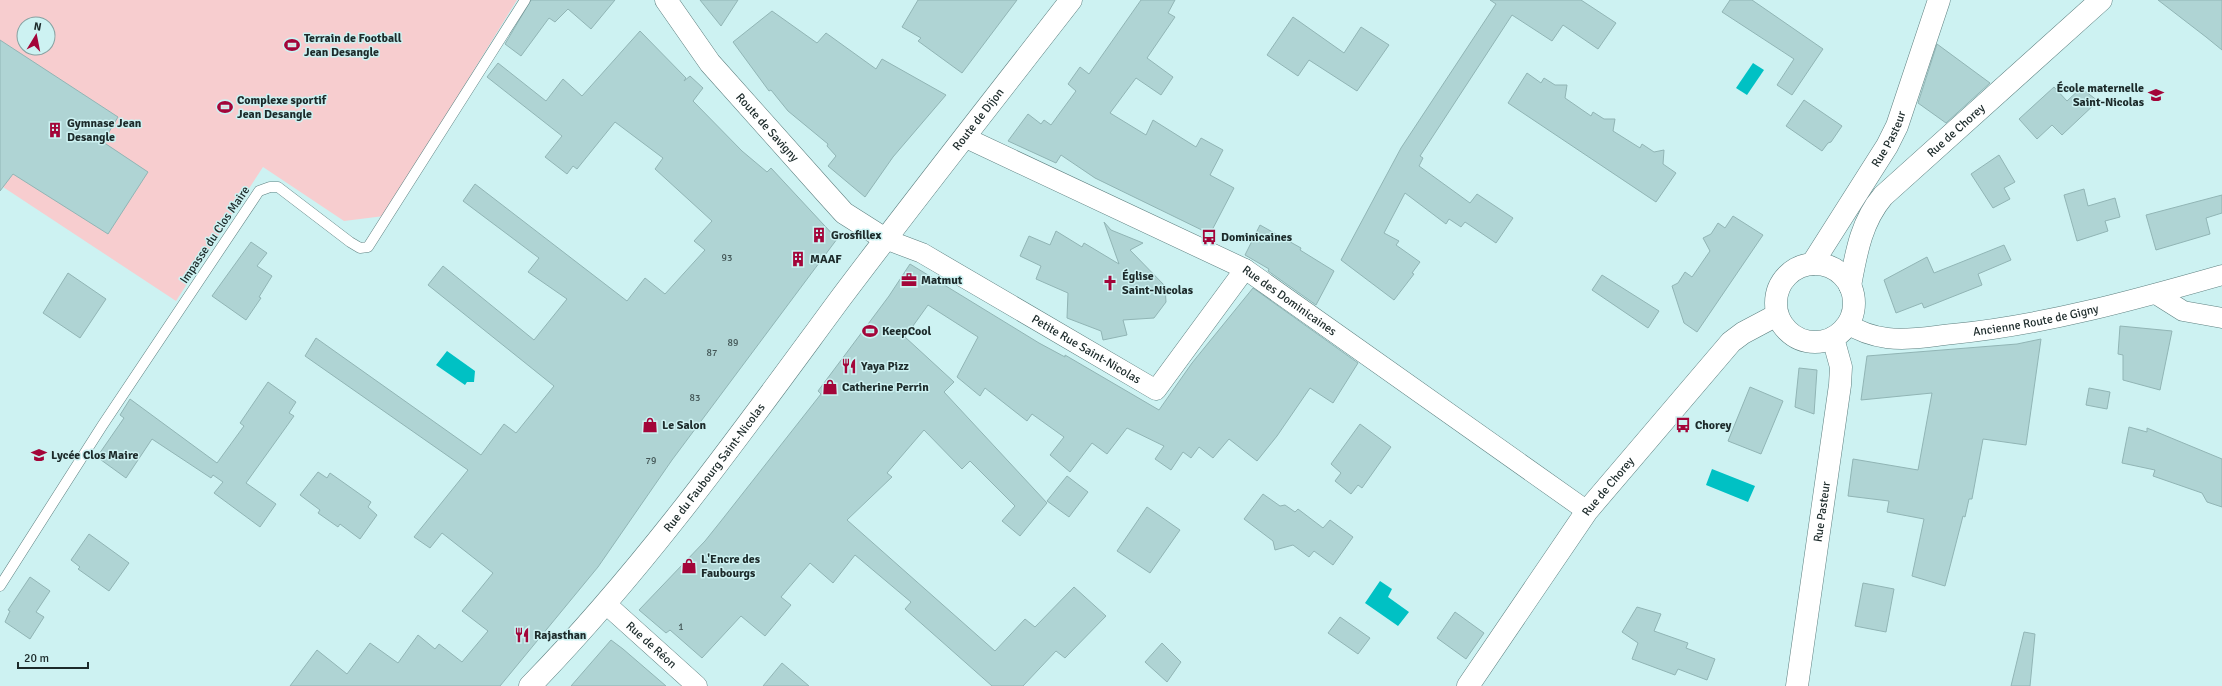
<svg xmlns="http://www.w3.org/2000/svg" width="2222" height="686" font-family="Signika,sans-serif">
<rect width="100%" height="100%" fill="#cdf2f2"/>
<path fill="#f7cdcf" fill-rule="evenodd" d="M 0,0 L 517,0 L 384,216 L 344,221 L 263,167 L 176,301 L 0,185 ZM 24,24 L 48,24 L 48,48 L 24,48 Z"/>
<g fill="#00c1c4">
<path d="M 1753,63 L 1764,70 L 1747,95 L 1736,88 Z"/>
<path d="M 447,351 L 475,371 L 474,382 L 467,382 L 465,385 L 436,365 Z"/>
<path d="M 1712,469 L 1755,486 L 1748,502 L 1706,485 Z"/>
<path d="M 1380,581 L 1392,589 L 1388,597 L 1409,612 L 1398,626 L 1365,603 Z"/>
</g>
<g fill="#afd4d4" stroke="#91b5b5">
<path d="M 531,0 L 615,0 L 591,29 L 568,9 L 555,22 L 549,18 L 521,56 L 505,44 Z"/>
<path d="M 700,0 L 738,0 L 721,26 Z"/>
<path d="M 918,0 L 1017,0 L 962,73 L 918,41 L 921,38 L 902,27 Z"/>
<path d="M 1141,0 L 1175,0 L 1168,13 L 1175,17 L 1147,58 L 1173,77 L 1161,95 L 1136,78 L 1110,113 L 1146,135 L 1153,120 L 1196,147 L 1201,138 L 1223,150 L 1210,175 L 1234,188 L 1210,234 L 1095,178 L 1061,155 L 1056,163 L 1008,141 L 1028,114 L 1041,124 L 1044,120 L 1051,125 L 1076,91 L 1068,84 L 1080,67 L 1089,74 Z"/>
<path d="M 1490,0 L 1581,0 L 1616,23 L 1598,49 L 1563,25 L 1552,41 L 1512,15 L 1420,156 L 1423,158 L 1419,166 L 1470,203 L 1477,194 L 1513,218 L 1496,243 L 1465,222 L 1461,227 L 1449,219 L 1446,224 L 1405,193 L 1384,233 L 1399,241 L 1396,245 L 1420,262 L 1412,273 L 1414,274 L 1394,300 L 1341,260 L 1401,148 L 1496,4 Z"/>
<path d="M 1730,0 L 1752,0 L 1823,49 L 1792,95 L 1777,85 L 1794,59 L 1722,12 Z"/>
<path d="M 2158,0 L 2222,0 L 2222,50 L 2206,37 Z"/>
<path d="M 772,11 L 817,43 L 826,33 L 876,69 L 882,59 L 946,95 L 893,157 L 865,197 L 828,166 L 836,156 L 827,146 L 828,144 L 788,111 L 771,90 L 769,91 L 733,42 Z"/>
<path d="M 1293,17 L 1344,53 L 1361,27 L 1389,45 L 1357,91 L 1309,60 L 1298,76 L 1267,55 Z"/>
<path d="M 640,31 L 686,78 L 684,81 L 690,76 L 703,88 L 693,101 L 742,151 L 767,172 L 771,168 L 837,239 L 672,460 L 598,567 L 500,686 L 290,686 L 317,650 L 347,674 L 370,643 L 398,663 L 418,635 L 435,649 L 439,644 L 462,662 L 488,631 L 462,611 L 493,573 L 442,533 L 430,548 L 414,537 L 468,470 L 305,356 L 316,338 L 481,455 L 504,424 L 516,433 L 554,386 L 428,285 L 443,266 L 534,340 L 567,299 L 528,272 L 539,258 L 463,201 L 475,184 L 627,301 L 645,278 L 665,294 L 705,250 L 694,241 L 712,221 L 655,169 L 663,158 L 615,122 L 577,169 L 573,166 L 567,174 L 545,157 L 562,136 L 487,77 L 498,63 L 546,101 L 563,79 L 582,96 Z"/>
<path d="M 0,40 L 118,117 L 103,142 L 148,172 L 108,234 L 13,174 L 0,191 Z"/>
<path d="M 1937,44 L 1990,83 L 1946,123 L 1918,103 Z"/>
<path d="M 1527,73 L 1541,83 L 1544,78 L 1555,85 L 1567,85 L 1565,98 L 1591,116 L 1593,112 L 1604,119 L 1615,119 L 1613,131 L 1640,148 L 1642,144 L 1654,152 L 1664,150 L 1663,164 L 1676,173 L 1656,202 L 1508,103 Z"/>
<path d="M 2054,87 L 2067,101 L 2081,88 L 2098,101 L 2062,135 L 2052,125 L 2037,139 L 2019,119 Z"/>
<path d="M 1804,100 L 1842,126 L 1831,142 L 1828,143 L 1822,151 L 1786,126 Z"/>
<path d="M 1999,155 L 2015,182 L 2004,188 L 2010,199 L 1993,208 L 1971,174 Z"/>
<path d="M 2084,189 L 2088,206 L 2115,198 L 2120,217 L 2105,221 L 2108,231 L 2077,241 L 2064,195 Z"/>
<path d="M 2222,195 L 2222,213 L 2206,218 L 2210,234 L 2156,250 L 2146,215 Z"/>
<path d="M 1733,216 L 1763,235 L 1697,332 L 1684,323 L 1672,286 L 1678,283 L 1685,272 L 1692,277 L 1710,251 L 1703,238 L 1711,234 L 1718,223 L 1725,228 Z"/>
<path d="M 1104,222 L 1111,230 L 1143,243 L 1130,250 L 1165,286 L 1166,302 L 1154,318 L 1123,320 L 1127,335 L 1103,340 L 1101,331 L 1067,318 L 1068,293 L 1036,279 L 1041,266 L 1020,256 L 1029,236 L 1050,245 L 1056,231 L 1082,247 L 1084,243 L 1119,264 Z"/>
<path d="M 1260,225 L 1301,248 L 1300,250 L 1334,271 L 1316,305 L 1268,271 L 1269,269 L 1245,255 Z"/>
<path d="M 251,242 L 267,253 L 257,266 L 272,276 L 259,297 L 261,298 L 246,320 L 212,296 Z"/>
<path d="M 2004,245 L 2011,260 L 1978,274 L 1982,285 L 1924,308 L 1922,303 L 1896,313 L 1884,280 L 1927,257 L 1934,273 Z"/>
<path d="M 910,264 L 1039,343 L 1065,357 L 1065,355 L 1159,410 L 1192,363 L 1253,288 L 1358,363 L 1333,403 L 1310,388 L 1277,436 L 1257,461 L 1229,439 L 1213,458 L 1199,447 L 1191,458 L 1183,452 L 1171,470 L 1155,459 L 1164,446 L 1127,428 L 1107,454 L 1092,443 L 1070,472 L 1050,455 L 1064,437 L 1032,414 L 1027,421 L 985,388 L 980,396 L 957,377 L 978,337 L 928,305 L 905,337 L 954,382 L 944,392 L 1047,503 L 1020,536 L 1002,521 L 1015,506 L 970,461 L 962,469 L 924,430 L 887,473 L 892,477 L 847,520 L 995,651 L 1025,619 L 1035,627 L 1074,587 L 1106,616 L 1065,658 L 1056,651 L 1023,686 L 992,686 L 905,609 L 911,602 L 855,555 L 833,583 L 810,563 L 781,597 L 791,605 L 765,636 L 741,616 L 702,658 L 670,630 L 666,633 L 639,610 L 705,541 L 721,521 L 821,394 L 818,391 L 889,296 Z"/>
<path d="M 68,273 L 106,299 L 80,338 L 43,313 Z"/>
<path d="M 1602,275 L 1659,311 L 1648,328 L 1592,290 Z"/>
<path d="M 2120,326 L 2172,331 L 2160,390 L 2123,380 L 2123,355 L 2118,354 Z"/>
<path d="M 2041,339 L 2026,445 L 1983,439 L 1972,499 L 1969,499 L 1965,517 L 1963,516 L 1945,586 L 1912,576 L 1924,519 L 1887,512 L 1889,501 L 1848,496 L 1853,459 L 1918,470 L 1932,393 L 1861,400 L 1867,356 L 2017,344 Z"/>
<path d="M 1799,368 L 1817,370 L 1814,414 L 1795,407 Z"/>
<path d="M 268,382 L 296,402 L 289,413 L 294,416 L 246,483 L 276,504 L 260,527 L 214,493 L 223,482 L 213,475 L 211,478 L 152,439 L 126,478 L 97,457 L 124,418 L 120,415 L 130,399 L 217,463 L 244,426 L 240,423 Z"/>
<path d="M 1750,387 L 1783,401 L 1761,454 L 1728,441 Z"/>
<path d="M 2089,388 L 2110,392 L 2107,409 L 2086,405 Z"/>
<path d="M 1360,424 L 1391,447 L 1362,488 L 1358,485 L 1351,494 L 1335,481 L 1341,473 L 1331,464 Z"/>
<path d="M 2129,427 L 2147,432 L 2147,428 L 2222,459 L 2222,507 L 2207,502 L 2202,493 L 2153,476 L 2155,470 L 2122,463 Z"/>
<path d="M 318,472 L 327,478 L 330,473 L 371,502 L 368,507 L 377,515 L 360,539 L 340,524 L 338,527 L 318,513 L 320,510 L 300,495 Z"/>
<path d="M 1067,476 L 1088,492 L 1069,517 L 1047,501 Z"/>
<path d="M 1263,494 L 1280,506 L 1285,505 L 1295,512 L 1298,509 L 1323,528 L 1330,520 L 1353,537 L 1333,565 L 1314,551 L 1309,557 L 1293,545 L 1275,550 L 1273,541 L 1244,519 Z"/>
<path d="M 1147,507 L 1180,530 L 1150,573 L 1117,551 Z"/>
<path d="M 89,534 L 129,563 L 109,591 L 78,569 L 80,567 L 71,560 Z"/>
<path d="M 30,577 L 50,591 L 36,612 L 44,617 L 30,639 L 5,622 L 10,611 L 8,610 Z"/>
<path d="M 1863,583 L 1894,589 L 1886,632 L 1855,626 Z"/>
<path d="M 1637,607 L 1661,614 L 1654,631 L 1688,643 L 1686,648 L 1715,659 L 1707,680 L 1678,669 L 1675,675 L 1632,659 L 1638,643 L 1622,632 Z"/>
<path d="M 1455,612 L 1484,633 L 1466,659 L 1437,638 Z"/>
<path d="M 1340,617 L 1370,638 L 1358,654 L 1328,633 Z"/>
<path d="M 2024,632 L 2035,634 L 2030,686 L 2011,686 Z"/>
<path d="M 611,640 L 623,649 L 666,686 L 571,686 Z"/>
<path d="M 1162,643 L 1181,662 L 1167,682 L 1145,662 Z"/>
<path d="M 782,663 L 809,686 L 763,686 Z"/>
</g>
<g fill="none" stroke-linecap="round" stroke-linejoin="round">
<defs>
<path id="service" d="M 0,586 L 102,426 L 259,191 L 270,187 L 278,187 L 350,242 L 360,248 L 368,247 L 525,0"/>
<g id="minor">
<path id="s1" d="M 964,137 L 1245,269 L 1587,511"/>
<path id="s2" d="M 885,239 L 922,253 L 1156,390 L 1245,269"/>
<path d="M 2156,294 L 2183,311 L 2222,318"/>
<path id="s3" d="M 1848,324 C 1860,332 1872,336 1887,338 C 1909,341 1932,336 1953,334 C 2044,325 2134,300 2222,275"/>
<path id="s4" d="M 606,604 L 697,686"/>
</g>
<g id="tertiary">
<path id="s5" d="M 1812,264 L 1887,146 L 1897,126 L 1939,0"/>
<circle cx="1815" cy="303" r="39"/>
<path id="s6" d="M 1850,286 C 1856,254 1861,222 1883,196 L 2101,0"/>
<path id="s7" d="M 1468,686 L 1587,511 L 1731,342 L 1743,333 L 1777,315"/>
<path id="s8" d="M 1797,686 L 1840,385 L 1841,367 L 1833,338"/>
</g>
<g id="secondary">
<path id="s9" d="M 666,0 L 710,63 L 826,193 L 844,213 L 885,239"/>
</g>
<g id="primary">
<path id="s10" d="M 530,686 C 646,567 742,432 840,299 C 916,198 994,99 1071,0"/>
</g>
</defs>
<use href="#service" stroke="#5e8080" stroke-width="11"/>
<use href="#minor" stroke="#5e8080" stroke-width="21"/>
<use href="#tertiary" stroke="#5e8080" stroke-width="23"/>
<use href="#secondary" stroke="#5e8080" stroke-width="23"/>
<use href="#primary" stroke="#5e8080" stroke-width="23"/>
<use href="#service" stroke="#fff" stroke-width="10"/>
<use href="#minor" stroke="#fff" stroke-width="20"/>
<use href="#tertiary" stroke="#fff" stroke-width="22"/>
<use href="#secondary" stroke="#fff" stroke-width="22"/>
<use href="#primary" stroke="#fff" stroke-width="22"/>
</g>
<defs>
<symbol id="stadium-bare" viewBox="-9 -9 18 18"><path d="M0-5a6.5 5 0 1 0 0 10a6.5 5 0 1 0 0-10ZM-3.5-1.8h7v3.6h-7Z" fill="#a30539" stroke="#cdf2f2" stroke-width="2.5" paint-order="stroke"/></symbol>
<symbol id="school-bare" viewBox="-9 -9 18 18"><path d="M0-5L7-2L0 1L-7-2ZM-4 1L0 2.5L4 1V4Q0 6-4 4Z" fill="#a30539" stroke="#cdf2f2" stroke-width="2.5" paint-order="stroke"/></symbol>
<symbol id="building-bare" viewBox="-9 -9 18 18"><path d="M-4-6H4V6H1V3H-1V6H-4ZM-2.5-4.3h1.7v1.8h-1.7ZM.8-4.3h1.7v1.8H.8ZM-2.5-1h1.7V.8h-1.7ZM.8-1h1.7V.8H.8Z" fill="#a30539" stroke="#cdf2f2" stroke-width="2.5" paint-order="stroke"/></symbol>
<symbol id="bus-bare" viewBox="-9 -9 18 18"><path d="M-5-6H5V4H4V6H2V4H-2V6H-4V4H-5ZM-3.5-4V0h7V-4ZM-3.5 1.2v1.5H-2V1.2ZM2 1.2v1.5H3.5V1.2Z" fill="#a30539" stroke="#cdf2f2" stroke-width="2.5" paint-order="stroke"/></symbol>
<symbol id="office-bare" viewBox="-9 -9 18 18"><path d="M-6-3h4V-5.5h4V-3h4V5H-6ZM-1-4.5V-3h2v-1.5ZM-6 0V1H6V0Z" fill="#a30539" stroke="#cdf2f2" stroke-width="2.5" paint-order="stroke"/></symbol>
<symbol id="church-bare" viewBox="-9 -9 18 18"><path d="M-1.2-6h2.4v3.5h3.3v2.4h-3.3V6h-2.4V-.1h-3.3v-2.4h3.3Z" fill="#a30539" stroke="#cdf2f2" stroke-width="2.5" paint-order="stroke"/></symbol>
<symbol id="restaurant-bare" viewBox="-9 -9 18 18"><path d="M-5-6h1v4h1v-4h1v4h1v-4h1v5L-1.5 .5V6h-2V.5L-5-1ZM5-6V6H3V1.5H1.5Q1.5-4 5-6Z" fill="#a30539" stroke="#cdf2f2" stroke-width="2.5" paint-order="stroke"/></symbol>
<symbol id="shop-bare" viewBox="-9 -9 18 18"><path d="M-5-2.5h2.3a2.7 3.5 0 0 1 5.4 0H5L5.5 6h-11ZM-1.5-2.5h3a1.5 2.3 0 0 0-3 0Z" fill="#a30539" stroke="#cdf2f2" stroke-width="2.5" paint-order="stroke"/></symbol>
</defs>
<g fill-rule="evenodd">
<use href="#stadium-bare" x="281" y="34" width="22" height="22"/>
<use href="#school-bare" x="2145" y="84" width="22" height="22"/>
<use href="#stadium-bare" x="214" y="96" width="22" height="22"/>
<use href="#building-bare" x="44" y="119" width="22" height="22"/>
<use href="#building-bare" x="808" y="224" width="22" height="22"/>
<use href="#bus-bare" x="1198" y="226" width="22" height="22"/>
<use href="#building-bare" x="787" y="248" width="22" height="22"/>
<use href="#office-bare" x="898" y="269" width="22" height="22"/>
<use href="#church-bare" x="1099" y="272" width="22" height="22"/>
<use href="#stadium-bare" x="859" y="320" width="22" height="22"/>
<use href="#restaurant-bare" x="838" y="355" width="22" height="22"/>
<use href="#shop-bare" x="819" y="376" width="22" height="22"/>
<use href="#shop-bare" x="639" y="414" width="22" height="22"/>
<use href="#bus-bare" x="1672" y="414" width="22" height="22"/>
<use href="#school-bare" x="28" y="444" width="22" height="22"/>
<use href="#shop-bare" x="678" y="555" width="22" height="22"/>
<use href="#restaurant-bare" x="511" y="624" width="22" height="22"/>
</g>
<g text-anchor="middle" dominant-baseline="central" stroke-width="3" stroke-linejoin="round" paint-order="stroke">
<g font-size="10" fill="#415454">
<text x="727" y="258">93</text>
<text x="733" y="343">89</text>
<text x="712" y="353">87</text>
<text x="695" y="398">83</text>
<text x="651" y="461">79</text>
<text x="681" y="627">1</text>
</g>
<g font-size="12" font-weight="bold" fill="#1c2a2a" stroke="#cdf2f2" text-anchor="start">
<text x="304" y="38">Terrain de Football<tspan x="304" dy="14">Jean Desangle</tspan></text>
<text x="2144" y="88" text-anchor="end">École maternelle<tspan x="2144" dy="14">Saint-Nicolas</tspan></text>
<text x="237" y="100">Complexe sportif<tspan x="237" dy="14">Jean Desangle</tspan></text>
<text x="67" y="123">Gymnase Jean<tspan x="67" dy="14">Desangle</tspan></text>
<text x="831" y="235">Grosfillex</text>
<text x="1221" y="237">Dominicaines</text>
<text x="810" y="259">MAAF</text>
<text x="1122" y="276">Église<tspan x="1122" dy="14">Saint-Nicolas</tspan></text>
<text x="921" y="280">Matmut</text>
<text x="882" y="331">KeepCool</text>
<text x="861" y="366">Yaya Pizz</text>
<text x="842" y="387">Catherine Perrin</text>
<text x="662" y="425">Le Salon</text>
<text x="1695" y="425">Chorey</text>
<text x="51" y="455">Lycée Clos Maire</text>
<text x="701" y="559">L'Encre des<tspan x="701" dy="14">Faubourgs</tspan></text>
<text x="534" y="635">Rajasthan</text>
</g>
<g font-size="12" fill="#1c2a2a" stroke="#cdf2f2">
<text stroke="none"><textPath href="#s10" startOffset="723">Route de Dijon</textPath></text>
<text stroke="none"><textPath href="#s9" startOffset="163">Route de Savigny</textPath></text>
<text stroke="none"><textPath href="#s6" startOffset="195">Rue de Chorey</textPath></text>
<text stroke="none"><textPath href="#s5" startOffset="147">Rue Pasteur</textPath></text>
<text transform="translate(215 235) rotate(-56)">Impasse du Clos Maire</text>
<text stroke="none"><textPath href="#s1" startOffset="365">Rue des Dominicaines</textPath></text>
<text stroke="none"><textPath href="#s3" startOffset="192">Ancienne Route de Gigny</textPath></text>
<text stroke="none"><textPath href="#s2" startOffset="230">Petite Rue Saint-Nicolas</textPath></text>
<text stroke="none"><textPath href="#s10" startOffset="286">Rue du Faubourg Saint-Nicolas</textPath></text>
<text stroke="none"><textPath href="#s7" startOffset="244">Rue de Chorey</textPath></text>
<text stroke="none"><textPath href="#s8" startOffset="176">Rue Pasteur</textPath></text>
<text stroke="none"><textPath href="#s4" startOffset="61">Rue de Réon</textPath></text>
</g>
</g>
<g transform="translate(36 36) rotate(10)"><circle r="19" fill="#cdf2f2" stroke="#86a2a2"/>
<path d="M0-3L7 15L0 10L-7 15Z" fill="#a30539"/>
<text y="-6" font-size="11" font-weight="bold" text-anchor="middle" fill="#1c2a2a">N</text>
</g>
<path d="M18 662v6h70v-6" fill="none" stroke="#1c2a2a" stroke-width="2"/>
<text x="24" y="662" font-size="12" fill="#1c2a2a" stroke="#cdf2f2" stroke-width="3" paint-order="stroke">20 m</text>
</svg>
